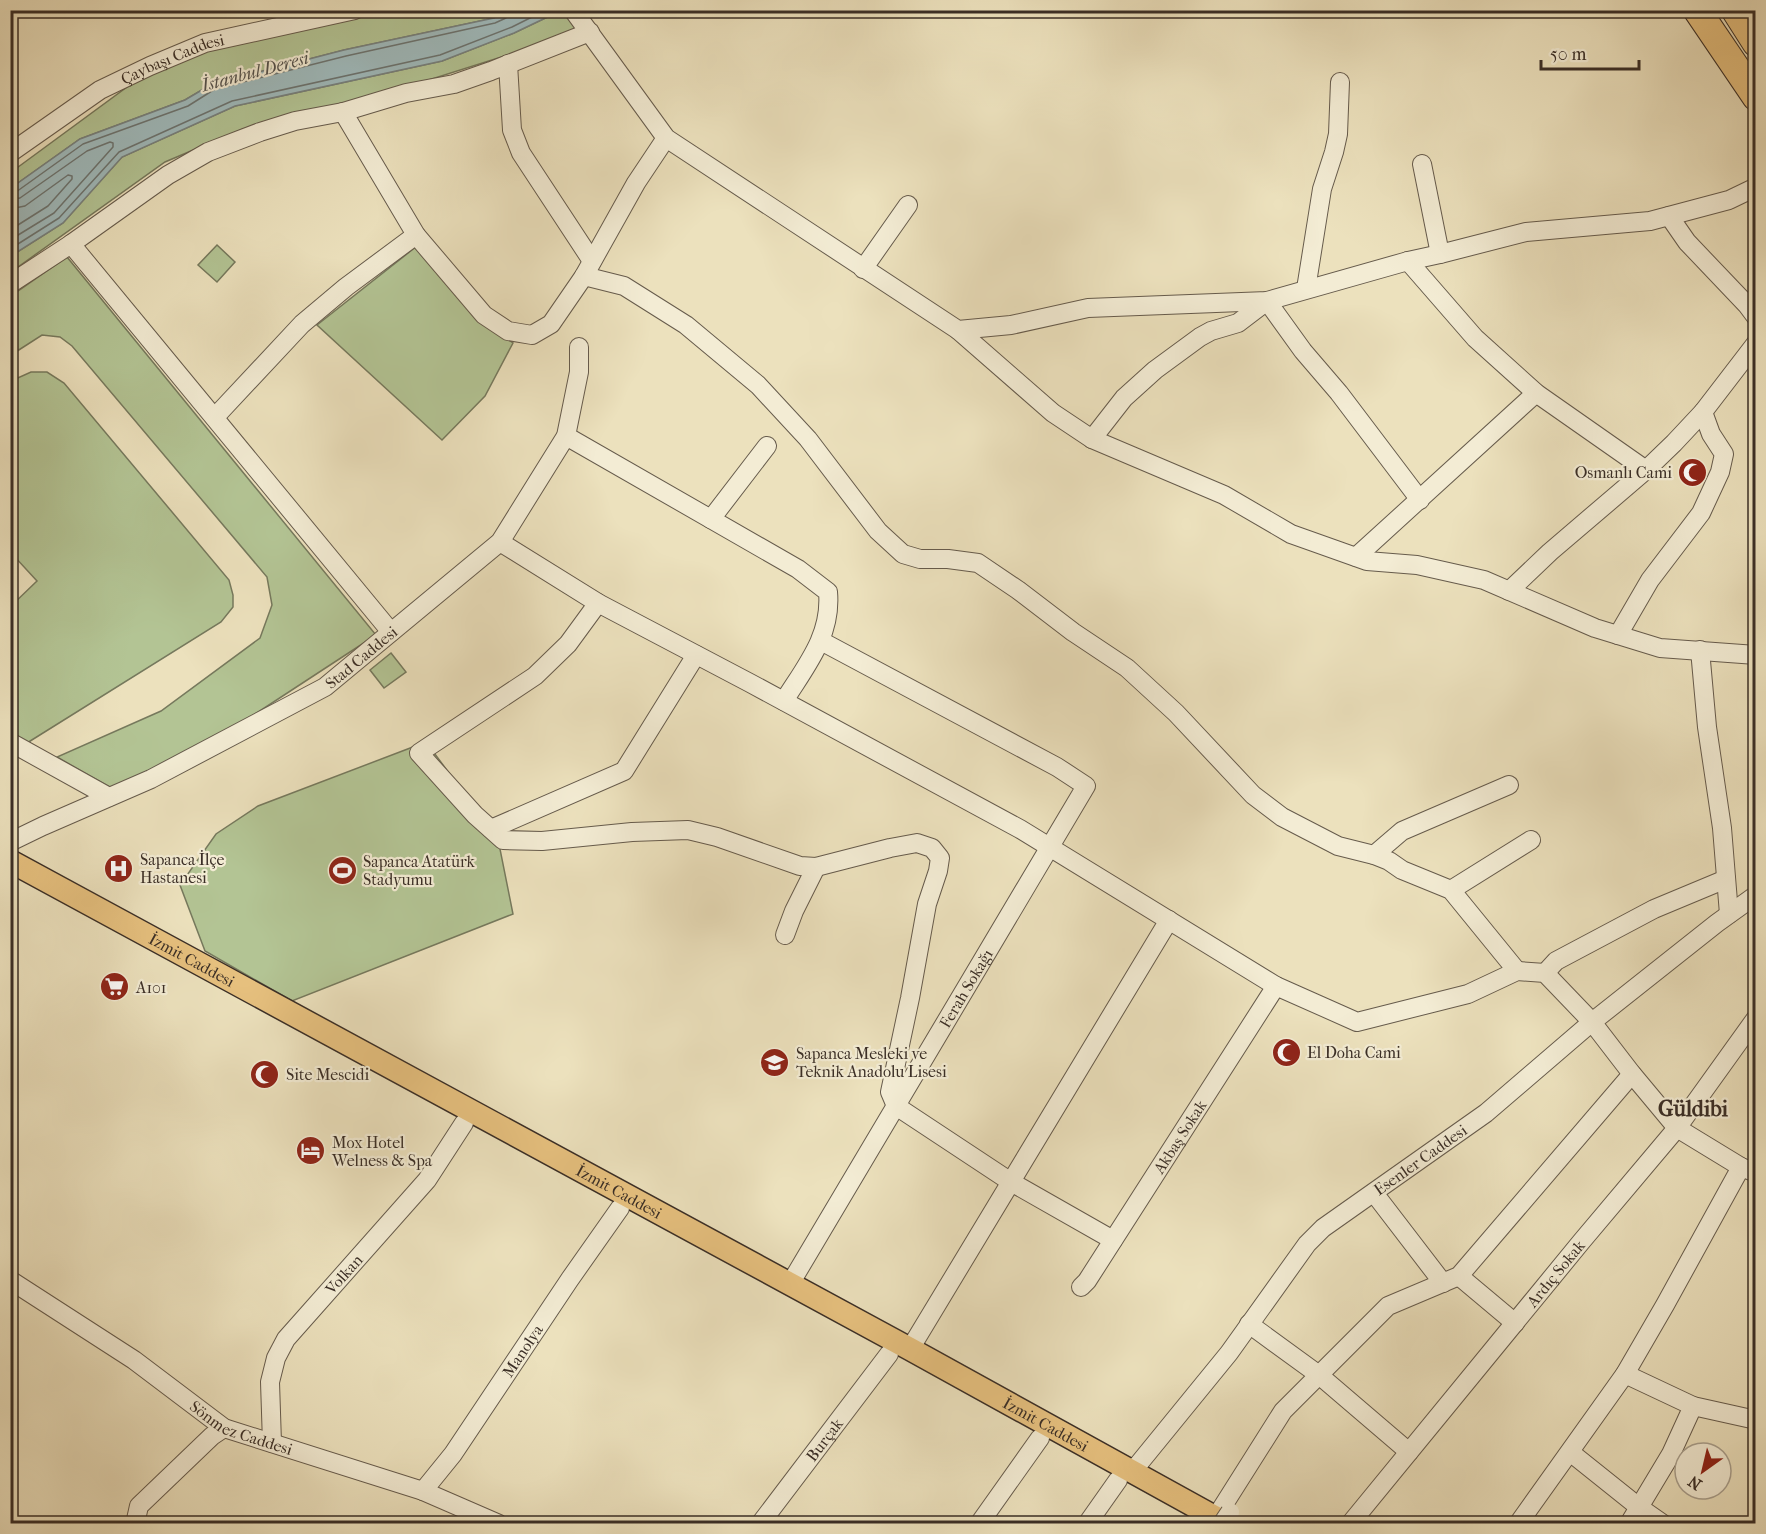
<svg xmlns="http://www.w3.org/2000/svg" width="1766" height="1534" font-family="'IM FELL French Canon',serif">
<rect width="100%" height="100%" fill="#ece1bd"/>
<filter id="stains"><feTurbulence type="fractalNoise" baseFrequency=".00333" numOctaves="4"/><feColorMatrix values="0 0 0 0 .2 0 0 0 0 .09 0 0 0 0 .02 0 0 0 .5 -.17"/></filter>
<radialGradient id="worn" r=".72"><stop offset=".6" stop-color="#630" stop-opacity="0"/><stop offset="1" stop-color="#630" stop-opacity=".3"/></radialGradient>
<g fill="#b3c494" stroke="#76795d" stroke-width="1.5">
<path d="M 345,11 L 508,11 L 494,18 L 344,50 L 212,84 L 185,100 L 80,139 L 11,188 L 10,173 L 187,43 Z"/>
<path d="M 560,11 L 566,11 L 580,32 L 359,102 L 243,129 L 165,162 L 11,272 L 11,256 L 63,223 L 122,157 L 235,106 L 442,61 L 514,33 Z"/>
<path d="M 217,245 L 235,262 L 217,282 L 198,265 Z"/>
<path d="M 417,246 L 485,322 L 513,343 L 485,396 L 442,440 L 317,325 Z"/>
<path d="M 67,257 L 376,635 L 246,720 L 113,789 L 57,757 L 161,711 L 260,638 L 272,605 L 267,577 L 72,346 L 60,337 L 42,335 L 11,355 L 11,296 Z"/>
<path d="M 31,372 L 47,372 L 64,383 L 229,580 L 233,595 L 233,607 L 221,622 L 27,743 L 11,733 L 11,606 L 37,581 L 14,556 L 11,559 L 11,381 Z"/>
<path d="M 391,653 L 406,672 L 384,688 L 370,670 Z"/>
<path d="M 426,742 L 498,839 L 513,914 L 292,1001 L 205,951 L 180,885 L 216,834 L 258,806 Z"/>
</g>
<path fill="#9fbabc" stroke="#778280" stroke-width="1.5" d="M 508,11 L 560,11 L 514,33 L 442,61 L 235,106 L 122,157 L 63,223 L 11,256 L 11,188 L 80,139 L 185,100 L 212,84 L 344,50 L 494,18 Z"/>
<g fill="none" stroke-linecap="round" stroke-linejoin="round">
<g stroke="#6c7471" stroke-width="1.5">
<path d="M 10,193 L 16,192 L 83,144 L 188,106 L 215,89 L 346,56 L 495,23 L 506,18 L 509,10"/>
<path d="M 10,200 L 20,198 L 87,151 L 110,142 L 113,143 L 113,147 L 54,213 L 10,240"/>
<path d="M 10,209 L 25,206 L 68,175 L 72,176 L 72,179 L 48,206 L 10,230"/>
<path d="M 10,249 L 59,218 L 119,152 L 232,101 L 440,55 L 512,27 L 546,10"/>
</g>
<defs>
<g id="minor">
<path d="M 573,10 L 666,138 L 958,330 L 1011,325 L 1088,308 L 1267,301 L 1408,261 L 1440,254 L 1526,232 L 1650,221 L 1729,200 L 1756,187"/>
<path d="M 508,64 L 512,130 L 521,153 L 592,261"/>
<path d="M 343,112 L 416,235 L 484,315 L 508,331 L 532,335 L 551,324 L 584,276 L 636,183 L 666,138"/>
<path id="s1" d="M 10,153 L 100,90 L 150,66 L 205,43 L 355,10"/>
<path d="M 1422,164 L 1440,254"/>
<path d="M 1669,216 L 1687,242 L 1747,305 L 1756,317"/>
<path d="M 71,244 L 391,632"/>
<path d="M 1408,261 L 1475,338 L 1536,393 L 1646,470"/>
<path d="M 863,269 L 908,205"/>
<path d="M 584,276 L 624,286 L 686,325 L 758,385 L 808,439 L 878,531 L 903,554 L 920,559 L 948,559 L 978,563 L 1018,590 L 1073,632 L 1127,668 L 1176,713 L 1253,795 L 1282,817 L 1338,846 L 1374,855 L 1389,861 L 1402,870 L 1451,890 L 1517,971"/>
<path d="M 10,284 L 71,244 L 168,175 L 208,152 L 260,132 L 295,121 L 343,112 L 406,93 L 454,84 L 491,71 L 590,32"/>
<path d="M 1306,289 L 1322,189 L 1334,152 L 1338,134 L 1340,82"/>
<path d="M 958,330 L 1053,413 L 1092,439 L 1224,495 L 1291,534 L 1367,561 L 1417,565 L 1484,580 L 1595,628 L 1660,648 L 1756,655"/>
<path d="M 215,417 L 302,324 L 346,287 L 416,235"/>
<path d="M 566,436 L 798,569 L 828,592 C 832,636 805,667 784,701"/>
<path d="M 1092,439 L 1124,398 L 1155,370 L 1200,337 L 1211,331 L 1238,323 L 1267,301 L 1303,351 L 1339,393 L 1420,500"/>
<path d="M 711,519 L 767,446"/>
<path d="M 500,542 L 598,603 L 750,683 L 1020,829 L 1276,986 L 1357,1022 L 1468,994 L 1517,971 L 1545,973 L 1592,1022 L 1632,1074 L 1677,1128 L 1741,1167 L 1756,1173"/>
<path d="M 1356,557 L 1536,393"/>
<path d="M 1509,591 L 1550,552 L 1646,470 L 1674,443 L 1703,412 L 1756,343"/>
<path d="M 598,603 L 568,644 L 535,676 L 419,753 L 475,815 L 503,840 L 542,841 L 632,832 L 688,830 L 717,837 L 800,866 L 816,867 L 890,848 L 917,843 L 932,848 L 940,858 L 938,871 L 927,904 L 910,998 L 890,1092 L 896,1106 L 1011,1182 L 1113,1240"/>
<path d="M 1618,635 L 1650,580 L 1701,513 L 1720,472 L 1724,454 L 1711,434 L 1703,412"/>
<path d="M 1700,650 L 1707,727 L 1722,828 L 1729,914"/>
<path d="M 10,742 L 109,797"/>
<path d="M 491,829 L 624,771 L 696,655"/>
<path id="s2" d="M 10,842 L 43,826 L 151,779 L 325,687 L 500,542 L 566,436 L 579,372 L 579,347"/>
<path d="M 1374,855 L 1402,831 L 1509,785"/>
<path d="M 1451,890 L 1531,840"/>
<path d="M 785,935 L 794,911 L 816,867"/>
<path d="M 1545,973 L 1556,961 L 1654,909 L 1726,879"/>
<path d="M 1374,1193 L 1443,1283"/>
<path d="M 1459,1276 L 1515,1323"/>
<path id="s3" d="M 10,1280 L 134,1360 L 224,1428 L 423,1491 L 499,1524"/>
<path id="s4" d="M 790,1284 L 1086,786 L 1057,767 L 821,641"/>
<path id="s5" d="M 1081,1287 L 1087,1281 L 1276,986"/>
<path d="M 1249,1324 L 1319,1375 L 1409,1452"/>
<path d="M 910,1349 L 1169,920"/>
<path d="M 1625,1374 L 1693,1406 L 1756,1420"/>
<path id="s6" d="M 272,1443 L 270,1382 L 276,1358 L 286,1339 L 427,1180 L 464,1123"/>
<path d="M 1570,1452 L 1640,1508 L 1663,1524"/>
<path id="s7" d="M 1132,1472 L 1229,1353 L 1307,1244 L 1323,1228 L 1486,1113 L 1592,1022 L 1717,923 L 1756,895"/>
<path id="s8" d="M 423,1491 L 453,1454 L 570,1279 L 620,1208"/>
<path d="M 1216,1517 L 1283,1411 L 1388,1306 L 1459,1276 L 1632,1074"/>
<path d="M 135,1524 L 139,1506 L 212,1436 L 224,1428"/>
<path id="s9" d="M 760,1524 L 889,1354"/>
<path d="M 979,1524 L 1040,1438"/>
<path d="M 1087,1524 L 1118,1480"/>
<path id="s10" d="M 1350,1524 L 1581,1242 L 1677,1128 L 1756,1018"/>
<path d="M 1518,1524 L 1625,1374 L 1665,1305 L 1741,1167"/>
<path d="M 1629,1524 L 1671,1454 L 1693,1406"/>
</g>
<g id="major">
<path id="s11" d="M 10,861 L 910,1349 L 1227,1524"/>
</g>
<g id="highway">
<path d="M 1697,10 L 1756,97"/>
<path d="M 1735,10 L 1756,43"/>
</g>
</defs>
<use href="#minor" stroke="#665b4c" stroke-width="20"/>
<use href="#major" stroke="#3a2e26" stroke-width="25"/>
<use href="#highway" stroke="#3a2e26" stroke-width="29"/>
<use href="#minor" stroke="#f3ecd4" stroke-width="18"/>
<use href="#major" stroke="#e6c07e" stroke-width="22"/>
<use href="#highway" stroke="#e6c07e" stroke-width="27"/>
<defs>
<path id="minor-bridge" d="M 1222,1524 L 1230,1512"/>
</defs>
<use href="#minor-bridge" stroke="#665b4c" stroke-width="20" stroke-linecap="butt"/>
<use href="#minor-bridge" stroke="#f3ecd4" stroke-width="18"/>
</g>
<defs>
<symbol id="mosque-disc" viewBox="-11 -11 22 22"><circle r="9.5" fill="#8f2418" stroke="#f3ecd4"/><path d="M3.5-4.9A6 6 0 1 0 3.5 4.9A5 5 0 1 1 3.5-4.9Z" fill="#fff"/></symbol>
<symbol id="hospital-disc" viewBox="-11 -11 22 22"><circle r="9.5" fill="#8f2418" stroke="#f3ecd4"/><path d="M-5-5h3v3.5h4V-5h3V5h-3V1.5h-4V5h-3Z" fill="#fff"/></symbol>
<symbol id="stadium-disc" viewBox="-11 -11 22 22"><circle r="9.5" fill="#8f2418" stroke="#f3ecd4"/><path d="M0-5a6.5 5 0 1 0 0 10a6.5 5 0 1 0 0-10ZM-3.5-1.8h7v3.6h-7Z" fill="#fff"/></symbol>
<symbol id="supermarket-disc" viewBox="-11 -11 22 22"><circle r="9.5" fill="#8f2418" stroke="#f3ecd4"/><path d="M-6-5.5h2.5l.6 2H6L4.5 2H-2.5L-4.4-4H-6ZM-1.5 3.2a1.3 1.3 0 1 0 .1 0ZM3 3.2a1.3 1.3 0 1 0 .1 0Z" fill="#fff"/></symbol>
<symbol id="school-disc" viewBox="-11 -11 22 22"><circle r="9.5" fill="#8f2418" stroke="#f3ecd4"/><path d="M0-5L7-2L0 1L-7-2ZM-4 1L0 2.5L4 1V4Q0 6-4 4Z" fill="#fff"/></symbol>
<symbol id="hotel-disc" viewBox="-11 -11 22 22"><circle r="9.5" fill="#8f2418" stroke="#f3ecd4"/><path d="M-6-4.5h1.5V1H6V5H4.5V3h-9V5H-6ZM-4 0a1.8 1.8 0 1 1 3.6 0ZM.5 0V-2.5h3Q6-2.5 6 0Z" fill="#fff"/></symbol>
</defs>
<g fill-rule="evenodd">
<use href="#mosque-disc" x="1676" y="456" width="33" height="33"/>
<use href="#hospital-disc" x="102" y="852" width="33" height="33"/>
<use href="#stadium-disc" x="326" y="854" width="33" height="33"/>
<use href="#supermarket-disc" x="98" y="970" width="33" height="33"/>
<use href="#mosque-disc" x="1270" y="1036" width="33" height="33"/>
<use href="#school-disc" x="758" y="1046" width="33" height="33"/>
<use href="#mosque-disc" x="248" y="1058" width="33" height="33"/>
<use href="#hotel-disc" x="294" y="1134" width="33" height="33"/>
</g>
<g text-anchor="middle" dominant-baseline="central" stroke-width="4.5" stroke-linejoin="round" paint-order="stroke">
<g font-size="16" fill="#3a2e26" stroke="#f3ecd4">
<text stroke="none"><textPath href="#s1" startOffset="189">Çaybaşı Caddesi</textPath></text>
<text stroke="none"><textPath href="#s2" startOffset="398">Stad Caddesi</textPath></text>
<text stroke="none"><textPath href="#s11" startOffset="207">İzmit Caddesi</textPath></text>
<text stroke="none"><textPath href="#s4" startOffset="344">Ferah Sokağı</textPath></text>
<text stroke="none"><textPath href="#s5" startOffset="180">Akbaş Sokak</textPath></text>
<text stroke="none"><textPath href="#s7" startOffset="429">Esenler Caddesi</textPath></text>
<text stroke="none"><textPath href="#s11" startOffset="693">İzmit Caddesi</textPath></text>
<text stroke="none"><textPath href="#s10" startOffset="324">Ardıç Sokak</textPath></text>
<text stroke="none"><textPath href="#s6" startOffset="194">Volkan</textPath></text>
<text stroke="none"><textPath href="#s8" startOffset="172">Manolya</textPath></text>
<text stroke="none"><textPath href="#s11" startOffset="1179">İzmit Caddesi</textPath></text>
<text stroke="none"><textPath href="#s3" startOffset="276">Sönmez Caddesi</textPath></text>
<text stroke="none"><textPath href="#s9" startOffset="106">Burçak</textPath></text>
</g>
<g font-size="16" fill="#3a2e26" stroke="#f3ecd4" text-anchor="start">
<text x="1672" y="472" text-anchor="end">Osmanlı Cami</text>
<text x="140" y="859">Sapanca İlçe<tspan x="140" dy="18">Hastanesi</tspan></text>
<text x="363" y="861">Sapanca Atatürk<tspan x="363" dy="18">Stadyumu</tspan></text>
<text x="136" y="987">A101</text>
<text x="1307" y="1052">El Doha Cami</text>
<text x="796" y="1053">Sapanca Mesleki ve<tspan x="796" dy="18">Teknik Anadolu Lisesi</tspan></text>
<text x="286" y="1074">Site Mescidi</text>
<text x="332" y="1142">Mox Hotel<tspan x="332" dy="18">Welness &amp; Spa</tspan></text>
</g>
<g font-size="18" font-style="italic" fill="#53514c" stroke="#f3ecd4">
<text transform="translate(255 72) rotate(-15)">İstanbul Deresi</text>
</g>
<g font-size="22" font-weight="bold" fill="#3a2e26" stroke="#f3ecd4">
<text x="1693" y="1109">Güldibi</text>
</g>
</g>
<rect width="1766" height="1534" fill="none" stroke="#ece1bd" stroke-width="36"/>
<rect x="12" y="12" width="1742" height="1510" fill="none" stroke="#3a2e26" stroke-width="3"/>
<rect x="18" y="18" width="1730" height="1498" fill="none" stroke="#3a2e26" stroke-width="1.5"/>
<g transform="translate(1703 1471) rotate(214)"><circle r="28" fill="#f3ecd4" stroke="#a9a08e" stroke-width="1.5"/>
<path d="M0-4.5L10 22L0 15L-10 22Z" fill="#8f2418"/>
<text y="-9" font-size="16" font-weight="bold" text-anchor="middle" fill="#3a2e26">N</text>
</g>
<path d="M1541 60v9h98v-9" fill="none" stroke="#3a2e26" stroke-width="3"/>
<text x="1550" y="60" font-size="18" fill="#3a2e26" stroke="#f3ecd4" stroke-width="4.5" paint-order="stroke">50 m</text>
<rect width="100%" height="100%" filter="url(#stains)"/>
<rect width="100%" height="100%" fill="url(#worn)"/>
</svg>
